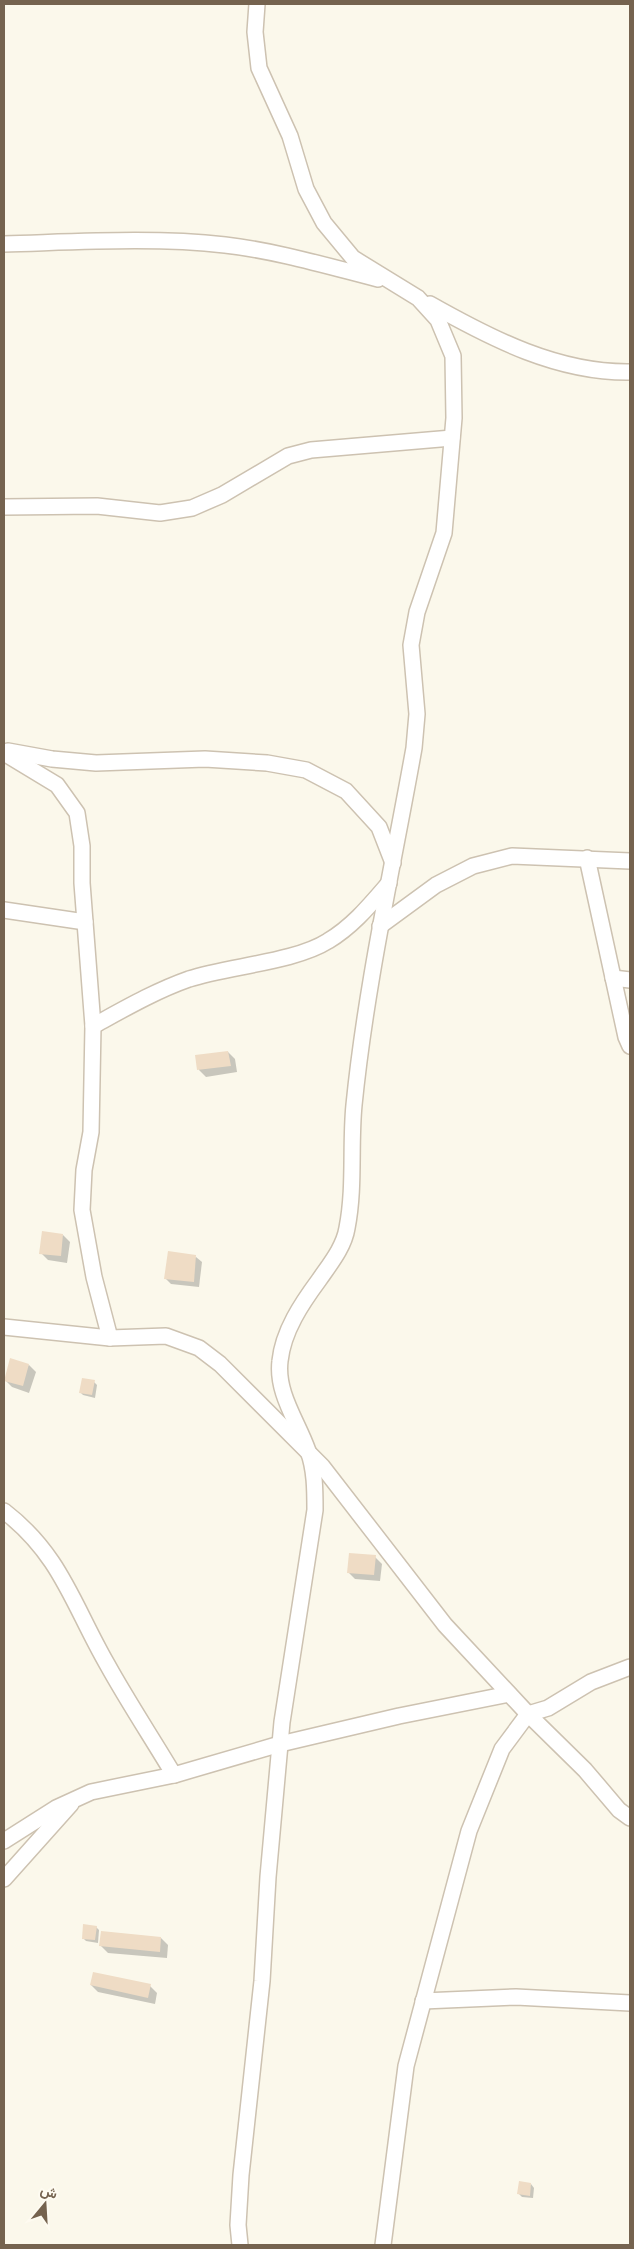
<svg xmlns="http://www.w3.org/2000/svg" width="634" height="2249" font-family="Inter,Vazirmatn,sans-serif">
<rect width="100%" height="100%" fill="#fbf8eb"/>
<g fill="#0003">
<path d="M 228,1052 L 235,1059 L 237,1072 L 206,1077 L 199,1070 L 197,1056 Z"/>
<path d="M 63,1235 L 70,1242 L 67,1263 L 48,1260 L 41,1253 Z"/>
<path d="M 196,1257 L 202,1262 L 199,1287 L 171,1284 L 165,1278 Z"/>
<path d="M 29,1365 L 36,1372 L 29,1393 L 12,1387 L 5,1380 Z"/>
<path d="M 94,1382 L 97,1385 L 95,1398 L 83,1395 L 80,1392 Z"/>
<path d="M 375,1557 L 382,1564 L 380,1581 L 355,1579 L 348,1572 Z"/>
<path d="M 96,1927 L 99,1930 L 98,1943 L 86,1941 L 83,1938 Z"/>
<path d="M 161,1938 L 168,1945 L 167,1958 L 108,1953 L 101,1946 Z"/>
<path d="M 91,1985 L 150,1986 L 157,1993 L 155,2004 L 98,1992 Z"/>
<path d="M 531,2184 L 534,2188 L 533,2198 L 522,2197 L 518,2193 Z"/>
</g>
<g fill="#efdcc5">
<path d="M 228,1051 L 231,1066 L 197,1070 L 195,1055 Z"/>
<path d="M 42,1231 L 63,1234 L 61,1256 L 39,1254 Z"/>
<path d="M 168,1251 L 196,1255 L 194,1282 L 164,1279 Z"/>
<path d="M 10,1358 L 29,1364 L 23,1386 L 4,1381 Z"/>
<path d="M 82,1378 L 95,1380 L 92,1395 L 79,1393 Z"/>
<path d="M 349,1553 L 376,1555 L 374,1575 L 347,1573 Z"/>
<path d="M 83,1924 L 97,1926 L 95,1940 L 82,1939 Z"/>
<path d="M 101,1931 L 161,1937 L 160,1952 L 99,1946 Z"/>
<path d="M 93,1972 L 151,1984 L 148,1998 L 90,1985 Z"/>
<path d="M 519,2181 L 531,2183 L 530,2196 L 517,2194 Z"/>
</g>
<g fill="none" stroke-linecap="round" stroke-linejoin="round">
<defs>
<g id="street">
<path d="M 4,244 C 76,242 154,237 225,245 C 277,251 327,266 378,279"/>
<path d="M 430,304 C 492,339 558,373 630,372"/>
<path d="M 4,507 L 97,506 L 160,513 L 192,508 L 222,495 L 288,456 L 311,450 L 452,438"/>
<path d="M 8,751 L 52,759 L 96,763 L 205,759 L 267,763 L 306,770 L 346,791 L 379,827 L 393,863"/>
<path d="M 4,753 L 57,785 L 77,813 L 82,846 L 82,883 L 93,1026 L 91,1132 L 84,1170 L 82,1210 L 94,1277 L 110,1338"/>
<path d="M 587,858 L 626,1037 L 630,1046"/>
<path d="M 4,910 L 85,922"/>
<path d="M 380,926 L 436,885 L 473,866 L 512,856 L 630,861"/>
<path d="M 613,978 L 630,980"/>
<path d="M 93,1026 C 124,1009 155,991 189,979 C 229,966 295,962 328,941 C 353,926 370,905 389,883"/>
<path d="M 4,1327 L 110,1338 L 166,1336 L 199,1348 L 220,1364 L 322,1466 L 445,1625 L 528,1714 L 585,1770 L 619,1810 L 630,1818"/>
<path d="M 4,1511 C 61,1555 73,1605 107,1664 C 128,1702 152,1738 174,1775"/>
<path d="M 4,1841 L 56,1808 L 91,1792 L 174,1775 L 280,1744 L 399,1716 L 509,1694"/>
<path d="M 4,1879 L 71,1804"/>
<path d="M 423,2001 L 516,1997 L 630,2003"/>
<path d="M 240,2245 L 238,2225 L 241,2175 L 262,1981 L 268,1877 L 282,1722 L 315,1510 C 315,1491 315,1469 308,1451 C 298,1422 276,1393 280,1361 C 283,1331 302,1303 319,1280 C 330,1264 344,1247 347,1228 C 355,1187 350,1146 354,1105 C 366,985 393,866 414,748 L 417,714 L 411,645 L 417,612 L 444,533 L 454,418 L 453,356 L 438,320 L 418,298 L 353,258 L 324,223 L 306,189 L 290,136 L 259,68 L 255,32 L 257,4"/>
<path d="M 383,2245 L 406,2066 L 469,1831 L 502,1749 L 528,1714 L 548,1708 L 591,1682 L 630,1667"/>
</g>
</defs>
<use href="#street" stroke="#cdc2b1" stroke-width="18"/>
<use href="#street" stroke="#fff" stroke-width="15"/>
</g>
<rect width="634" height="2249" fill="none" stroke="#75634f" stroke-width="10"/>
<g transform="translate(45 2204) rotate(18)" stroke="#fefbf1" stroke-width="4" paint-order="stroke">
<path d="M0-4L9 19L0 12L-9 19Z" fill="#75634f"/>
<text y="-8" font-size="14" font-weight="bold" text-anchor="middle" fill="#75634f">ش</text>
</g>
</svg>
